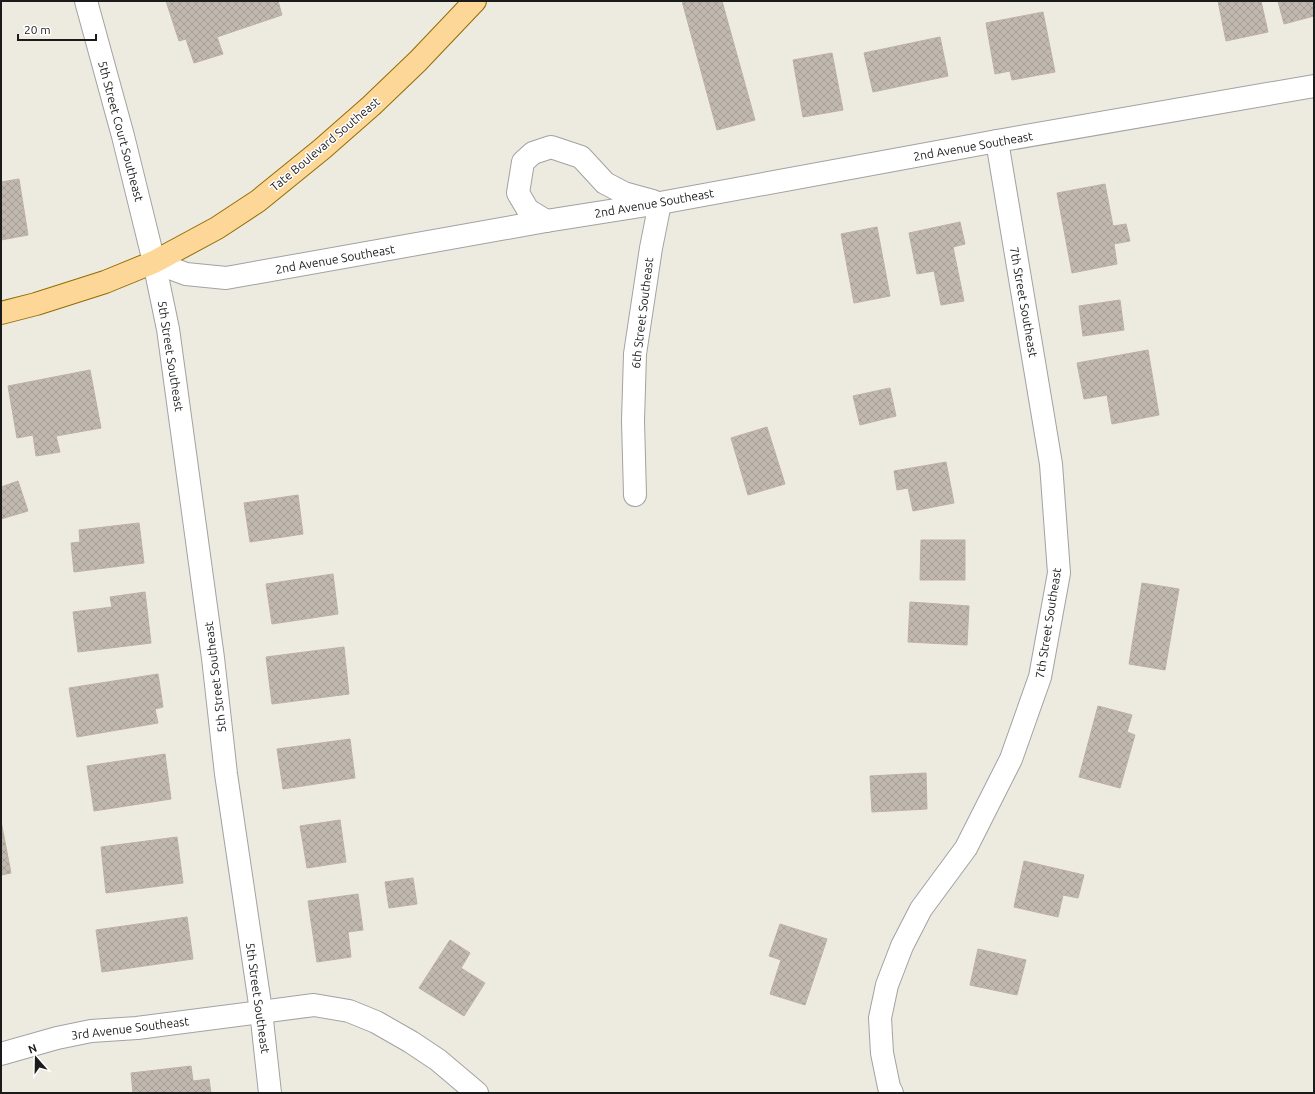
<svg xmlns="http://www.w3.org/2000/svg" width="1315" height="1094" font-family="Ubuntu,sans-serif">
<defs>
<pattern id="building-cross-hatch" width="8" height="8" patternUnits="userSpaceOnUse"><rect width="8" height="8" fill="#c1b8b0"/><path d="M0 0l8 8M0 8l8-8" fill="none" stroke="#a59e97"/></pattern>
</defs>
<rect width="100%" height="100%" fill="#edeae0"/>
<g fill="url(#building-cross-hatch)" stroke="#beb1a3">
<path d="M 166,1 L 278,1 L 282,15 L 217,37 L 223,54 L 194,63 L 186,39 L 179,41 Z"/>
<path d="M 682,1 L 722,1 L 755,120 L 717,130 Z"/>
<path d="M 1218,1 L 1261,1 L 1268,32 L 1226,41 Z"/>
<path d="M 1278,1 L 1314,1 L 1314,16 L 1284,24 Z"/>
<path d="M 1043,12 L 1055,72 L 1012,80 L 1010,71 L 995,74 L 986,23 Z"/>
<path d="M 940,37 L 948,76 L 873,92 L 864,53 Z"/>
<path d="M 832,53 L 843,110 L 803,117 L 793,60 Z"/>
<path d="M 19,179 L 28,235 L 1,240 L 1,182 Z"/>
<path d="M 1105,184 L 1113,226 L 1126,224 L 1130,241 L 1114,244 L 1117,264 L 1072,273 L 1057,193 Z"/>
<path d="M 960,222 L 965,244 L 953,247 L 964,301 L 941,305 L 934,271 L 917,274 L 909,233 Z"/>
<path d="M 877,227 L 890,296 L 854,303 L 841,234 Z"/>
<path d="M 1120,300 L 1124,330 L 1083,336 L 1079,306 Z"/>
<path d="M 1148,350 L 1159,415 L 1112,424 L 1107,395 L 1084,399 L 1077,363 Z"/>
<path d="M 90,370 L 101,428 L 56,436 L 60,452 L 36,456 L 33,435 L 17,438 L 8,386 Z"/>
<path d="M 890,388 L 896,416 L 860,425 L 853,396 Z"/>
<path d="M 767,427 L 785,484 L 748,495 L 731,438 Z"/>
<path d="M 946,462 L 954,503 L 913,511 L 908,488 L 897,490 L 894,471 Z"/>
<path d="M 18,481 L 28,511 L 1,519 L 1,487 Z"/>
<path d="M 298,495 L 303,534 L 250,542 L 244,503 Z"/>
<path d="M 139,523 L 144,563 L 74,572 L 71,543 L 80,542 L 79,530 Z"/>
<path d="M 921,540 L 965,540 L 965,580 L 920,580 Z"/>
<path d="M 333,574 L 338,614 L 272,624 L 266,584 Z"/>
<path d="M 1142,583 L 1179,589 L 1165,670 L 1129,664 Z"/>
<path d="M 145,592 L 151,643 L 78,652 L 73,612 L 112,607 L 110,597 Z"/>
<path d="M 910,602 L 969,606 L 967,645 L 908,642 Z"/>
<path d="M 344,647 L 349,694 L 272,704 L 266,657 Z"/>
<path d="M 158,674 L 163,707 L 155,709 L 158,723 L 77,737 L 69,688 Z"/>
<path d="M 1098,706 L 1132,715 L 1127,732 L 1135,735 L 1120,788 L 1079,777 Z"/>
<path d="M 350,739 L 355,778 L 283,789 L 277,749 Z"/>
<path d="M 165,754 L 171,799 L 94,811 L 87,766 Z"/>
<path d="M 926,773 L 927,809 L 872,812 L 870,776 Z"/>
<path d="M 340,820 L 346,862 L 307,868 L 300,826 Z"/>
<path d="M 1,821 L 11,873 L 1,875 Z"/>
<path d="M 177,837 L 183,883 L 106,893 L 101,847 Z"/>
<path d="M 1024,861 L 1084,875 L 1078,898 L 1063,895 L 1058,917 L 1014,907 Z"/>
<path d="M 413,878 L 417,904 L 389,908 L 385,882 Z"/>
<path d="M 358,894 L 363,930 L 348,932 L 351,957 L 317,962 L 308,901 Z"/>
<path d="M 187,917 L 193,959 L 102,972 L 96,930 Z"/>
<path d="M 780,924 L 827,939 L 805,1005 L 770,994 L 781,960 L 769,956 Z"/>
<path d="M 450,940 L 470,953 L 461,968 L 485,983 L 464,1016 L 419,988 Z"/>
<path d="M 978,949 L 1026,960 L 1017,995 L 970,985 Z"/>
<path d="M 191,1066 L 193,1081 L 209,1079 L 211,1093 L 133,1093 L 131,1073 Z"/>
</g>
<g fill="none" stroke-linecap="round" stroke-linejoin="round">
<defs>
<g id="minor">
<path d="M 86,1 L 123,136 L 154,262 L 168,329 L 213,658 L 226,774 L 261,1011 L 270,1093"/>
<path d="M 546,221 L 528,210 L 518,193 L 523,162 L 533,153 L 551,147 L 581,157 L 605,183 L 624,193 L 653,201"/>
<path d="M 154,262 L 186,274 L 226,278 L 546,221 L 660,203 L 997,141 L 1314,86"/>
<path d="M 635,495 L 633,421 L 635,354 L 651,248 L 660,203"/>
<path d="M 1,1054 L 57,1038 L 91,1031 L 137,1028 L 314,1005 L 349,1011 L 376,1022 L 411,1042 L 438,1060 L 477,1093"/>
<path d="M 892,1093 L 889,1087 L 882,1053 L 880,1018 L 887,985 L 902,946 L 921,909 L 966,848 L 1011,759 L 1040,677 L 1059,573 L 1051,464 L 997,141"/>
</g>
<path id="primary" d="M 1,313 L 36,304 L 105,282 L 154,262 L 217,228 L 258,201 L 322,149 L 371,106 L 418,61 L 475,1"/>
</defs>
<use href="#minor" stroke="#a2a2a2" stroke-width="24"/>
<use href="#primary" stroke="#926c00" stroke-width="24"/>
<use href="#minor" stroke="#fff" stroke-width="22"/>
<use href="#primary" stroke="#fcd797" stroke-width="22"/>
</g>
<g text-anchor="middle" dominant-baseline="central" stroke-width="3" stroke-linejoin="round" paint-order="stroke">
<g font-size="12" fill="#1b1b1b" stroke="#fff">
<text transform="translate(121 131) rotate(75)">5th Street Court Southeast</text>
<text transform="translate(325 144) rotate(-40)">Tate Boulevard Southeast</text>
<text transform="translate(973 146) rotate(-10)">2nd Avenue Southeast</text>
<text transform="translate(654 203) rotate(-10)">2nd Avenue Southeast</text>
<text transform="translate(335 259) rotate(-10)">2nd Avenue Southeast</text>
<text transform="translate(1024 302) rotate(80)">7th Street Southeast</text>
<text transform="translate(642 313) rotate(-83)">6th Street Southeast</text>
<text transform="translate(171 356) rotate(81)">5th Street Southeast</text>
<text transform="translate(1048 623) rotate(-81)">7th Street Southeast</text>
<text transform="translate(215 677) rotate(-97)">5th Street Southeast</text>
<text transform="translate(258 998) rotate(82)">5th Street Southeast</text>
<text transform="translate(130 1028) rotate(-7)">3rd Avenue Southeast</text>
</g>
</g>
<rect width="1315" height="1094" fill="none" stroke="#1b1b1b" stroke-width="4"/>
<g transform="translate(36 1058) rotate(340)" stroke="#ffffff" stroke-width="3" paint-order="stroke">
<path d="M0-3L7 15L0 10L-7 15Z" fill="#1b1b1b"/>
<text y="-6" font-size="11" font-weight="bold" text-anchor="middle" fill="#1b1b1b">N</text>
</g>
<path d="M18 34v6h78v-6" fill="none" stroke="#1b1b1b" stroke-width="2"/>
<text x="24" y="34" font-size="12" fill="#1b1b1b" stroke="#ffffff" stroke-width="3" paint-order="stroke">20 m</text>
</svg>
